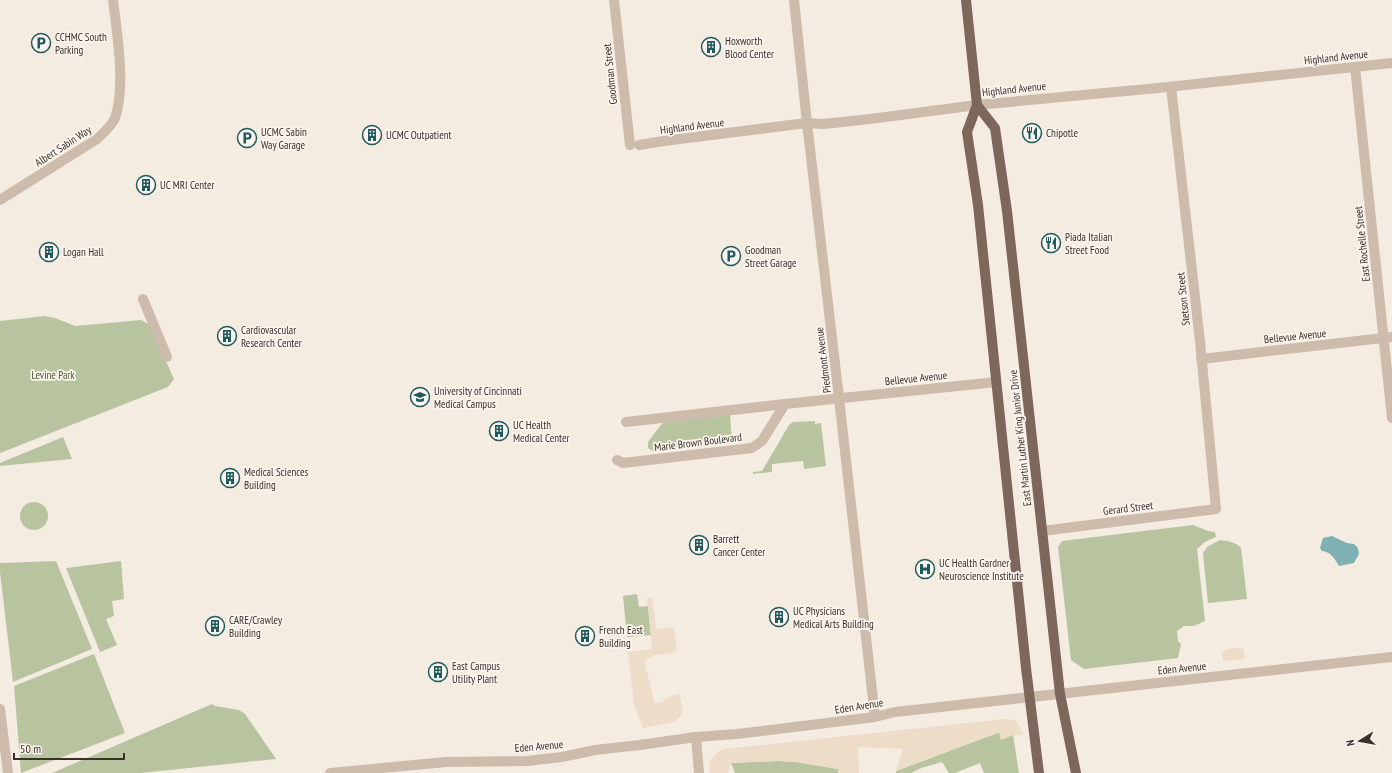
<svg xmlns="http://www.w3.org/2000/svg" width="1392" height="773" font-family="'PT Sans Narrow',sans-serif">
<rect width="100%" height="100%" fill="#f4ebe1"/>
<g fill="#b8c4a0">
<path d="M 44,316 L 55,318 L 75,326 L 141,320 L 150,325 L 174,379 L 168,387 L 0,453 L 0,321 Z"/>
<path d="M 730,414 L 732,443 L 653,451 L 648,448 L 648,442 L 660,426 L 663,423 Z"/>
<path d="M 815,421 L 815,424 L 821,423 L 826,466 L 804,469 L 803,461 L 772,464 L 772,472 L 753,474 L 753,472 L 762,471 L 789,425 L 793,422 Z"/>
<path d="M 63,437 L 72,459 L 0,466 L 0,463 Z"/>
<circle cx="34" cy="516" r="14"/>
<path d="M 1193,525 L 1208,531 L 1215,532 L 1216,537 L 1205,542 L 1197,549 L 1205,621 L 1194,626 L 1184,626 L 1177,631 L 1178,641 L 1181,644 L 1178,658 L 1084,669 L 1071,660 L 1058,547 L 1062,541 Z"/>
<path d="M 1220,540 C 1229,541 1235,542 1241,548 L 1247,599 L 1208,603 L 1203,553 L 1207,547 Z"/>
<path d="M 56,561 L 92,649 L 13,682 L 0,572 L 0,563 Z"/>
<path d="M 121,561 L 124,599 L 112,601 L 114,616 L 106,619 L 117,645 L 100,652 L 66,568 Z"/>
<path d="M 637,594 L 639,607 L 648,606 L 651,635 L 627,637 L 623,596 Z"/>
<path d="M 94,654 L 125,733 L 21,773 L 14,686 Z"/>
<path d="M 212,704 L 215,706 L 239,710 L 245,714 L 276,759 L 140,773 L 52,773 Z"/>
<path d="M 1000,732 L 1001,740 L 1013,735 L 1019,773 L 984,773 L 980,763 L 955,773 L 949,773 L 942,762 L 921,768 L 911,773 L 896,773 L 896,771 Z"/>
<path d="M 778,761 L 796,762 L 838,769 L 838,773 L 735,773 L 731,763 Z"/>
</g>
<g fill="#ecdcc8">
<path d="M 652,597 L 656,629 L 674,627 L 677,650 L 675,652 L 656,655 L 644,661 L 655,703 L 663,702 L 665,699 L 679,693 L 683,711 L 680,717 L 674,722 L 643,728 L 634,704 L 628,652 L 652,649 L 647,598 Z"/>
<path d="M 1236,648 L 1244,649 L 1245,659 L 1223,661 L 1222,652 L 1228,649 Z"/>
<path d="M 1005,719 L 1015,720 L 1019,725 L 1023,735 L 1013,735 L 1001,740 L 999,732 L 896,771 L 903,749 L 858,747 L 859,773 L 838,773 L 838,769 L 796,762 L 778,761 L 731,763 L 728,773 L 710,773 L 709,766 L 712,758 L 718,752 L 724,749 Z"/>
</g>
<path fill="#7fb0b2" d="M 1332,536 L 1347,543 L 1354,544 L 1358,548 L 1359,554 L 1354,563 L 1339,566 C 1334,558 1331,552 1322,551 L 1320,548 L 1323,538 Z"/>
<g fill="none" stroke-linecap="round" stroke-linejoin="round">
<g stroke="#cdbbac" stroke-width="10">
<path d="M 614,0 L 630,145"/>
<path d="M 794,0 L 807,123 L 839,398 L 875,717"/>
<path d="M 1355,67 L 1392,418"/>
<path d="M 639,145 L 664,141 L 807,123 L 823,124 L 870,119 L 977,105 L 1158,88 L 1392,63"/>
<path d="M 0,200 L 97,139 C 103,133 111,127 115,118 C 126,87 117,33 113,0"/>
<path d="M 143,299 L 167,357"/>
<path d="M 1201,359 L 1392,337"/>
<path d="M 785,404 L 996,382"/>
<path d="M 617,460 L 623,463 L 752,448 L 762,441 L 785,404 L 626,422"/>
<path d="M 1042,531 L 1216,509 L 1200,341 L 1171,87"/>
<path d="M 0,709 L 8,773"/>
<path d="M 696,737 L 699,773"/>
<path d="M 330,773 L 446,762 L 527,761 L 562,757 L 595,750 L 640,745 L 696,737 L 737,734 L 875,717 L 895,712 L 1392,657"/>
</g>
<g stroke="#7d675c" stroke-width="10">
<path d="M 966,0 L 977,105 L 967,132 L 978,205 L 1026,668 L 1039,773"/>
<path d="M 977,105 L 995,128 L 1007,211 L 1060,694 L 1076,773"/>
</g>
</g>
<defs>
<symbol id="parking-ring" viewBox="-11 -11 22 22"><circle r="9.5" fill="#fbf5ee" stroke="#1f5a5e" stroke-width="1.5"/><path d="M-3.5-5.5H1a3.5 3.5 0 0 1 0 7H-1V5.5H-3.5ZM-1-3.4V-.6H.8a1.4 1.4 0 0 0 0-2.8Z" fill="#1f5a5e"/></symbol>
<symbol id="building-ring" viewBox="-11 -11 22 22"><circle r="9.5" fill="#fbf5ee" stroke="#1f5a5e" stroke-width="1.5"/><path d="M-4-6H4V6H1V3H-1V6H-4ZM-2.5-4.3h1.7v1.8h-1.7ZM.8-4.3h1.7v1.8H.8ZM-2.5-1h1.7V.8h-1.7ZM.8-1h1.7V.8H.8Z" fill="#1f5a5e"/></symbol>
<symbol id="restaurant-ring" viewBox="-11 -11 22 22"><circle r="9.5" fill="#fbf5ee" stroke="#1f5a5e" stroke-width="1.5"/><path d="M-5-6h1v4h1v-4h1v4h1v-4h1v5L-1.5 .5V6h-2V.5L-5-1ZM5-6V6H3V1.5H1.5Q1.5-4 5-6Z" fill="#1f5a5e"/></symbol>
<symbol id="university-ring" viewBox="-11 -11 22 22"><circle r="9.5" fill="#fbf5ee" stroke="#1f5a5e" stroke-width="1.5"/><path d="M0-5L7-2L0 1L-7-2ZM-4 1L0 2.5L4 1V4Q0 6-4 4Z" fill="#1f5a5e"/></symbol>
<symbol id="hospital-ring" viewBox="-11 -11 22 22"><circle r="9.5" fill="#fbf5ee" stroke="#1f5a5e" stroke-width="1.5"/><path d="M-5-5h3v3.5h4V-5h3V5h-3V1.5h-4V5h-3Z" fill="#1f5a5e"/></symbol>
</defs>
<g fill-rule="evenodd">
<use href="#parking-ring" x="30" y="32" width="22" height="22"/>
<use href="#building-ring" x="700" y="36" width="22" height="22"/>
<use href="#restaurant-ring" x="1021" y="122" width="22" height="22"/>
<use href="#building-ring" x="361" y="124" width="22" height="22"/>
<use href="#parking-ring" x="236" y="127" width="22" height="22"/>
<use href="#building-ring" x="135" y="174" width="22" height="22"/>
<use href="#restaurant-ring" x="1040" y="232" width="22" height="22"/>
<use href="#building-ring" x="38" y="241" width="22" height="22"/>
<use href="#parking-ring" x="720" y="245" width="22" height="22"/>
<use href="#building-ring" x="216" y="325" width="22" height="22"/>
<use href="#university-ring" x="409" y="386" width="22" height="22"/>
<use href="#building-ring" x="488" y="420" width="22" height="22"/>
<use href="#building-ring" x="219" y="467" width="22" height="22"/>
<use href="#building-ring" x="688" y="534" width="22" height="22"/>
<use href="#hospital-ring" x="914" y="558" width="22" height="22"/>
<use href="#building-ring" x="768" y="606" width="22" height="22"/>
<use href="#building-ring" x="204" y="615" width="22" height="22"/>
<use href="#building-ring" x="574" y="625" width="22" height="22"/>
<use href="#building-ring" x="427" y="661" width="22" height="22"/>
</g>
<g text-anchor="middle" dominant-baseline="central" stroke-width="3.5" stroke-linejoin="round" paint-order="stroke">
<g font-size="11" fill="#3b302b" stroke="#fbf5ee" text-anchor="start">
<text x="55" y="37">CCHMC South<tspan x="55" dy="13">Parking</tspan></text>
<text x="725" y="41">Hoxworth<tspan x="725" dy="13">Blood Center</tspan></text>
<text x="261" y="132">UCMC Sabin<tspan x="261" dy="13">Way Garage</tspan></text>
<text x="1046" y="133">Chipotle</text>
<text x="386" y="135">UCMC Outpatient</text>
<text x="160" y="185">UC MRI Center</text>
<text x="1065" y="237">Piada Italian<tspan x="1065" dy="13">Street Food</tspan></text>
<text x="745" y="250">Goodman<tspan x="745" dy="13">Street Garage</tspan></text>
<text x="63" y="252">Logan Hall</text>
<text x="241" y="330">Cardiovascular<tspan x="241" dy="13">Research Center</tspan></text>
<text x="434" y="391">University of Cincinnati<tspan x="434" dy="13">Medical Campus</tspan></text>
<text x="513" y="425">UC Health<tspan x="513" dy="13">Medical Center</tspan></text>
<text x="244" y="472">Medical Sciences<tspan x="244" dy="13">Building</tspan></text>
<text x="713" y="539">Barrett<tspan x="713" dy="13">Cancer Center</tspan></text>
<text x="939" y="563">UC Health Gardner<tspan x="939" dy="13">Neuroscience Institute</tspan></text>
<text x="793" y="611">UC Physicians<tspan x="793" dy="13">Medical Arts Building</tspan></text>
<text x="229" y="620">CARE/Crawley<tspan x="229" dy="13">Building</tspan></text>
<text x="599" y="630">French East<tspan x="599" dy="13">Building</tspan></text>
<text x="452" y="666">East Campus<tspan x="452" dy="13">Utility Plant</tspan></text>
</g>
<g font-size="11" fill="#3b302b" stroke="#fbf5ee">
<text transform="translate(1336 57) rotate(-6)">Highland Avenue</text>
<text transform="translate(610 74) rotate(-96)">Goodman Street</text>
<text transform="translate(1014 89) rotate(-6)">Highland Avenue</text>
<text transform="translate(692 126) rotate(-7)">Highland Avenue</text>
<text transform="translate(63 146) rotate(-33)">Albert Sabin Way</text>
<text transform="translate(1362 244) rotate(-96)">East Rochelle Street</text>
<text transform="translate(1183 299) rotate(-96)">Stetson Street</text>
<text transform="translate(1295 336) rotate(-6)">Bellevue Avenue</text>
<text transform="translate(823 360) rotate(-97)">Piedmont Avenue</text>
<text transform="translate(916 378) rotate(-6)">Bellevue Avenue</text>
<text transform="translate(1020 438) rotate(-96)">East Martin Luther King Junior Drive</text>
<text transform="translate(698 442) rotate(-7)">Marie Brown Boulevard</text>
<text transform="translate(1128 508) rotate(-7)">Gerard Street</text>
<text transform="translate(1182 668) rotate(-6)">Eden Avenue</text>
<text transform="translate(859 706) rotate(-9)">Eden Avenue</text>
<text transform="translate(539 746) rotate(-5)">Eden Avenue</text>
</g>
<g font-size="11" fill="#4a5a2e" stroke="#fbf5ee">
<text x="53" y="375">Levine Park</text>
</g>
</g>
<g transform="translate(1360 741) rotate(259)" stroke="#fbf5ee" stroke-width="3" paint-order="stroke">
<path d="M0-3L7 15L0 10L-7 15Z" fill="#3b302b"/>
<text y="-6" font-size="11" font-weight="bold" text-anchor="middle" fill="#3b302b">N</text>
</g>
<path d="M14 753v6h110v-6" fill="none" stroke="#3b302b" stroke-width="2"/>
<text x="20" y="753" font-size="12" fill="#3b302b" stroke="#fbf5ee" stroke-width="3" paint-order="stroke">50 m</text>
</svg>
